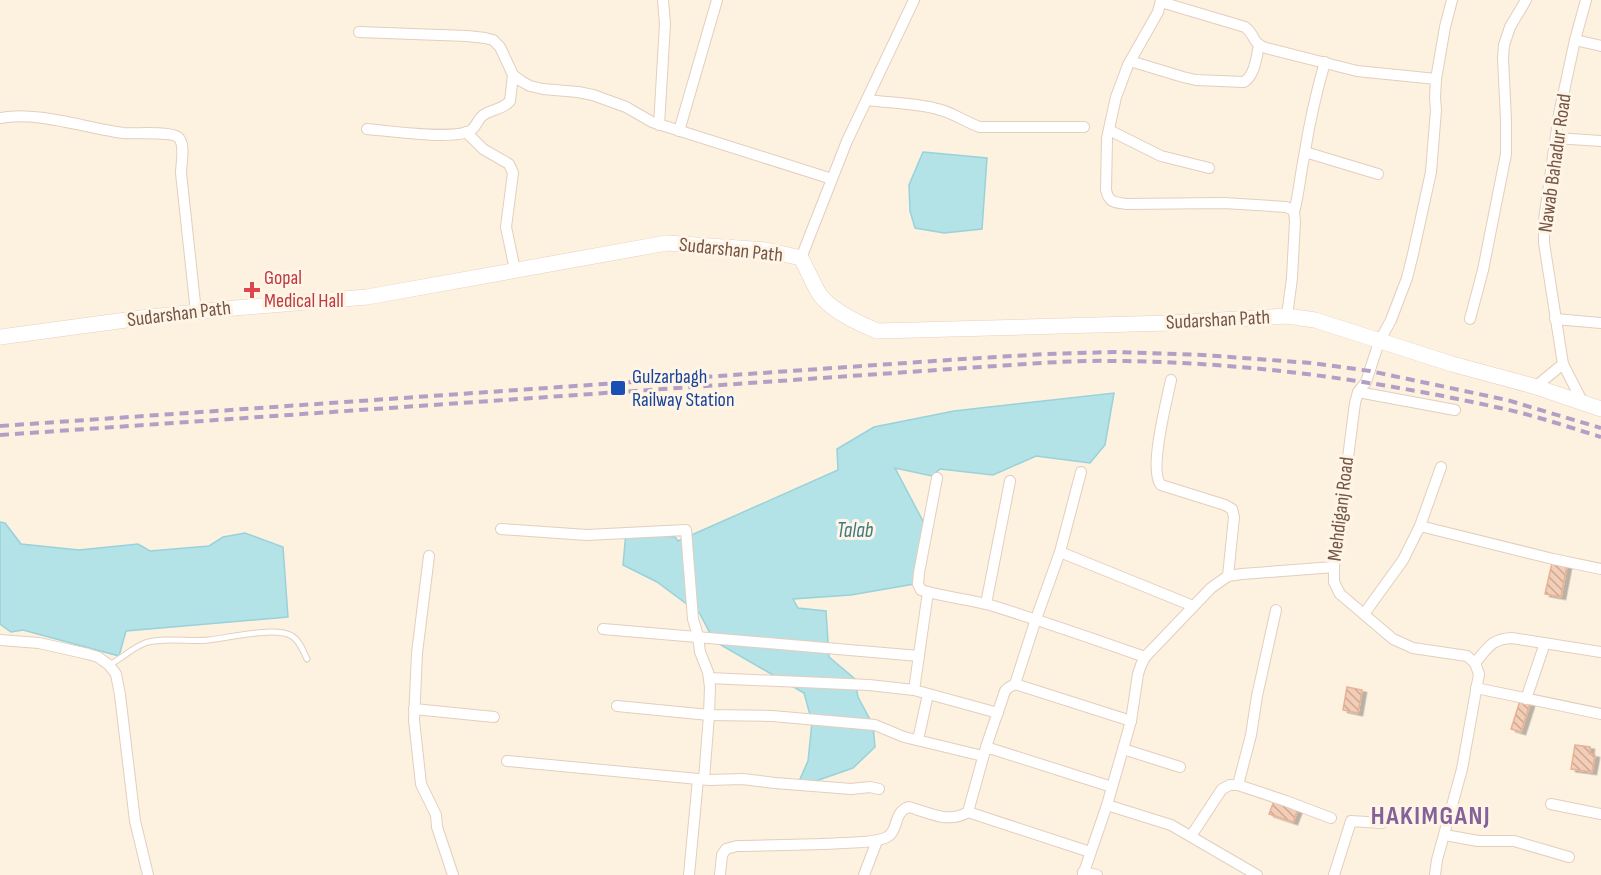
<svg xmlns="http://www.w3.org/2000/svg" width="1601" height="875" font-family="'Sofia Sans Condensed',sans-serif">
<defs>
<pattern id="building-back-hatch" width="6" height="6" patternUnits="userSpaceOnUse" patternTransform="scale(1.5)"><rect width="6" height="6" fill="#f4cdb6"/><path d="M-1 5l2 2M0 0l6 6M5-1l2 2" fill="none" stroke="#caa996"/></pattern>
<filter id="shadow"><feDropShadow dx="4.5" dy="2.5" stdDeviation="0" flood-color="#0004"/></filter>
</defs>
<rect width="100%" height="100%" fill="#fdf1e0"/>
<g fill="#b3e2e7" stroke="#99d2da" stroke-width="1.5">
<path d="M 923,152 L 987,158 L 982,229 L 944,233 L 915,228 L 910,211 L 909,185 Z"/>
<path d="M 1114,393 L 1105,445 L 1090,463 L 1036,456 L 993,475 L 940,469 L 932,476 L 895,468 L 925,525 L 914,584 L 851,595 L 793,599 L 798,608 L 826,611 L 829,657 L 855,679 L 858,697 L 873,725 L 875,747 L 853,768 L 796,788 L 808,761 L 812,722 L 804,693 L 714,641 L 700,614 L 657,582 L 623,565 L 626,532 L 675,537 L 678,541 L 838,470 L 837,449 L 874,427 L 954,411 Z"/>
<path d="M 0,522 L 5,523 L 21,544 L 79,550 L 138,544 L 150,551 L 209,546 L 223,537 L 245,533 L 283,547 L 288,617 L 126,631 L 119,656 L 23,630 L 11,632 L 0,624 Z"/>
</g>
<g fill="url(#building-back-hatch)" stroke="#e7b295" stroke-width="1.5" filter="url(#shadow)">
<path d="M 1552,563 L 1567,566 L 1561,597 L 1545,594 Z"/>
<path d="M 1347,687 L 1362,690 L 1358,713 L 1343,710 Z"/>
<path d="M 1520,701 L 1530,704 L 1521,732 L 1511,729 Z"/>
<path d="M 1575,745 L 1590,747 L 1589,754 L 1595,755 L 1592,772 L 1571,769 Z"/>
<path d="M 1274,801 L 1298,809 L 1293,822 L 1269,814 Z"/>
</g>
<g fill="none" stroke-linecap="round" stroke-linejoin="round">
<defs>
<path id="lane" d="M 109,665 C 121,659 132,648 145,643 C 162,637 191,642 209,640 C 228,638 275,626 292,636 C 300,641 303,651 307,659"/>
<g id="street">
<path d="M 1161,0 L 1158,12 L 1128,65 L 1116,97 L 1107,138 L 1106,190 C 1109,203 1114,202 1126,204 L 1224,203 L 1286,207 L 1291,209 L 1294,212 L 1295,221 L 1292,278 L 1287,316"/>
<path d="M 1161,2 L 1245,27 C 1256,35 1251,43 1266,48 L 1357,71 L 1436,79"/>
<path d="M 359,32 L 467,36 L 485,38 L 493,40 L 500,47 L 513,75 L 521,81 L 530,86 L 543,89 L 578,92 L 593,95 L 626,107 L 652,122 L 832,179"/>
<path d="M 1575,40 L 1601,46"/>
<path d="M 1130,61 L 1183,77 L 1196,80 L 1244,82 C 1255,75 1256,58 1259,46"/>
<path d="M 867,100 C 890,103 915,103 937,109 C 952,112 965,122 980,127 L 1084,127"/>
<path d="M 0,118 C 38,111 85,128 123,133 C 135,134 170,131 178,137 C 186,144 181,163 181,173 L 196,312"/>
<path d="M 659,125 L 665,24 L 663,0"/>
<path d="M 367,129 C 389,131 453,140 470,131 C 477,127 478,117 485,114 C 494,109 503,109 510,101 L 513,75"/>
<path d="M 1109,130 L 1161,156 L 1209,168"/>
<path d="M 679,131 L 717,0"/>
<path d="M 466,132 L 483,149 L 509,164 L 513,173 L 506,227 L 515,270"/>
<path d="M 1556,138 L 1601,141"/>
<path d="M 1305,152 L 1378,174"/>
<path d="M 1294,212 C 1299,194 1300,176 1304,157 C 1309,125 1316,93 1325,62"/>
<path d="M 801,258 L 847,141 L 914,0"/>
<path d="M 1470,319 L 1483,270 L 1506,154 L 1506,120 L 1503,58 L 1504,45 L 1510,27 L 1526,0"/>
<path d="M 1555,319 L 1601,323"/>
<path d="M 1171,380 C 1167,400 1148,471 1161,485 L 1225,505 L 1232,509 L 1234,517 L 1228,576"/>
<path d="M 1535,387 L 1563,364"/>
<path d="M 1358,392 L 1455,410"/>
<path d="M 1583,403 L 1563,364 L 1544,243 L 1544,220 L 1559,114 L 1575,40 L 1586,0"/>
<path d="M 1081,472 L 1060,552 L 1036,619 L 1015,684 L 1131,721"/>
<path d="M 937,478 L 919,573 L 918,584 L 921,590 C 944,597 967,599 990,605 C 1042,621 1094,639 1145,657"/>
<path d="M 1420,526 L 1553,559 L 1601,569"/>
<path d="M 501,529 L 587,535 L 686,530 L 693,619 L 698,636 L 700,652 L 708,672 L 710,687 L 709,715 L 704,779"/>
<path d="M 1060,552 L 1193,606"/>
<path d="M 429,556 L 417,653 L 414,720 L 421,784 L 436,815 L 437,827 L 453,875"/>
<path d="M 986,604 L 1010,481"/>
<path d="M 1364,614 L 1403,560 L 1420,526 L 1441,467"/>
<path d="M 603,629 L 919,656"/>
<path d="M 0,640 L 39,643 L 88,654 L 98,657 L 109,665 L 116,674 L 120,695 L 135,821 L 148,875"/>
<path d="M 1475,663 C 1488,648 1491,639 1512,638 L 1601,652"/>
<path d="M 709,678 L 869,685 L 914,690 L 998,713"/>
<path d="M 1476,688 L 1601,714"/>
<path d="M 914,690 L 928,592"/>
<path d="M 1526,699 L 1545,643"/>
<path d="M 617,706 L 709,715 L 772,716 L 875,725 L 904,737 L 983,756"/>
<path d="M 414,709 L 494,717"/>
<path d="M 918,740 L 928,694"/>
<path d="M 986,747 L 1005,691 L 1008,688 L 1015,684"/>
<path d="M 1123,749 L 1180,767"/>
<path d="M 507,761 L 709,780 L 743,779 L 775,783 L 851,789 L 870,787 L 879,789"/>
<path d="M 1238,785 L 1251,735 L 1257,696 L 1276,610"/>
<path d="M 1551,804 L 1601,814"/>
<path d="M 1107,805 L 1171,825 L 1257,875"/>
<path d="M 968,812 L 1090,852"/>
<path d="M 1445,835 L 1478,841 L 1514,841 L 1569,857"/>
<path d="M 1191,836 L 1222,789 L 1230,785 L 1238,785 L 1286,801 L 1331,818"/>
<path d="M 1083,872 L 1097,875"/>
<path d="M 689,875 L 698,779"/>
<path d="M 720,875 L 722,855 L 726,849 L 737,846 C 772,845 808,845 844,843 C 857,842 872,843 885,838 C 900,832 892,812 909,807 C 930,813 948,824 968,812 L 986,747 L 1112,787"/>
<path d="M 864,875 L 877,841"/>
<path d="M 1083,875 L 1107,805 L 1131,721 L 1138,674 L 1141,665 L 1145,657 L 1211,588 L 1228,576 L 1242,574 L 1334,567"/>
<path d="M 1334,875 L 1351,821 L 1382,823"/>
<path d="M 1435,875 L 1437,860 L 1462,769 L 1479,674 L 1475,663 L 1467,656 L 1413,648 L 1393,639 L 1340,594 L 1334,582 L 1334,567 L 1355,403 L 1358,392 L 1366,382 L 1379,342 L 1391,320 L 1407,278 L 1413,254 L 1431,172 L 1436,110 L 1435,98 L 1436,79 L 1445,27 L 1452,0"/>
</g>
<path id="secondary" d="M 0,337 L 141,318 L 235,308 L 367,297 L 667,243 L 766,250 L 801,258 C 807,269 812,281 818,292 C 829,310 858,323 877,331 L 1169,323 L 1287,316 L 1315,320 L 1452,364 L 1533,386 L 1601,409"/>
</defs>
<use href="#lane" stroke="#e4cebe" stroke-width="7"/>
<use href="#street" stroke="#e4cebe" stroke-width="12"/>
<use href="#secondary" stroke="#e9cfbb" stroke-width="16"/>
<use href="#lane" stroke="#fff" stroke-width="5"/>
<use href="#street" stroke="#fff" stroke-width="10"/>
<use href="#secondary" stroke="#fff" stroke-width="15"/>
<g stroke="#b39fc6" stroke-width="4" stroke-dasharray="9 6" stroke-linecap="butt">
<path d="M 0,426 L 963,359 L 1046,354 L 1114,352 L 1203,355 L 1311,363 L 1370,371 L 1507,400 L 1601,428"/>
<path d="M 0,435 L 966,368 C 1016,365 1066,360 1116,361 C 1245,362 1374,380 1500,408 C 1534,415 1568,427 1601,437"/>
</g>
</g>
<path fill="#e0444e" stroke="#fff5e7" stroke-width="2" d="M249 281h6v6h6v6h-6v6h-6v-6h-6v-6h6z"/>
<rect fill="#1a4fb4" stroke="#fff5e7" stroke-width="2" x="610" y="380" width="16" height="16" rx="3"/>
<g text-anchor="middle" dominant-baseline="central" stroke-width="6" stroke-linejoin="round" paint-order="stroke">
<g font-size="20" fill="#755546" stroke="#fff5e7">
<text transform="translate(1555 163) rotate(-82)">Nawab Bahadur Road</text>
<text transform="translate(731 250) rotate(6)">Sudarshan Path</text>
<text transform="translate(179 314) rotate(-7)">Sudarshan Path</text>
<text transform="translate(1218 320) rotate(-3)">Sudarshan Path</text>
<text transform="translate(1341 509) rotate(-83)">Mehdiganj Road</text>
</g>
<g font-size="20" fill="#be3a42" stroke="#fff5e7" text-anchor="start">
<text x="264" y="278">Gopal<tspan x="264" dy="23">Medical Hall</tspan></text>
</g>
<g font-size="20" fill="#164399" stroke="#fff5e7" text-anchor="start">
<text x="632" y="377">Gulzarbagh<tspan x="632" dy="23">Railway Station</tspan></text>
</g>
<g font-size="21" font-style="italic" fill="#3c7983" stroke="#fff5e7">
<text x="855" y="530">Talab</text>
</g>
<g font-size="26" font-weight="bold" letter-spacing="1.5" fill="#846199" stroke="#fff5e7">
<text x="1431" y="816">HAKIMGANJ</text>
</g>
</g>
</svg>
